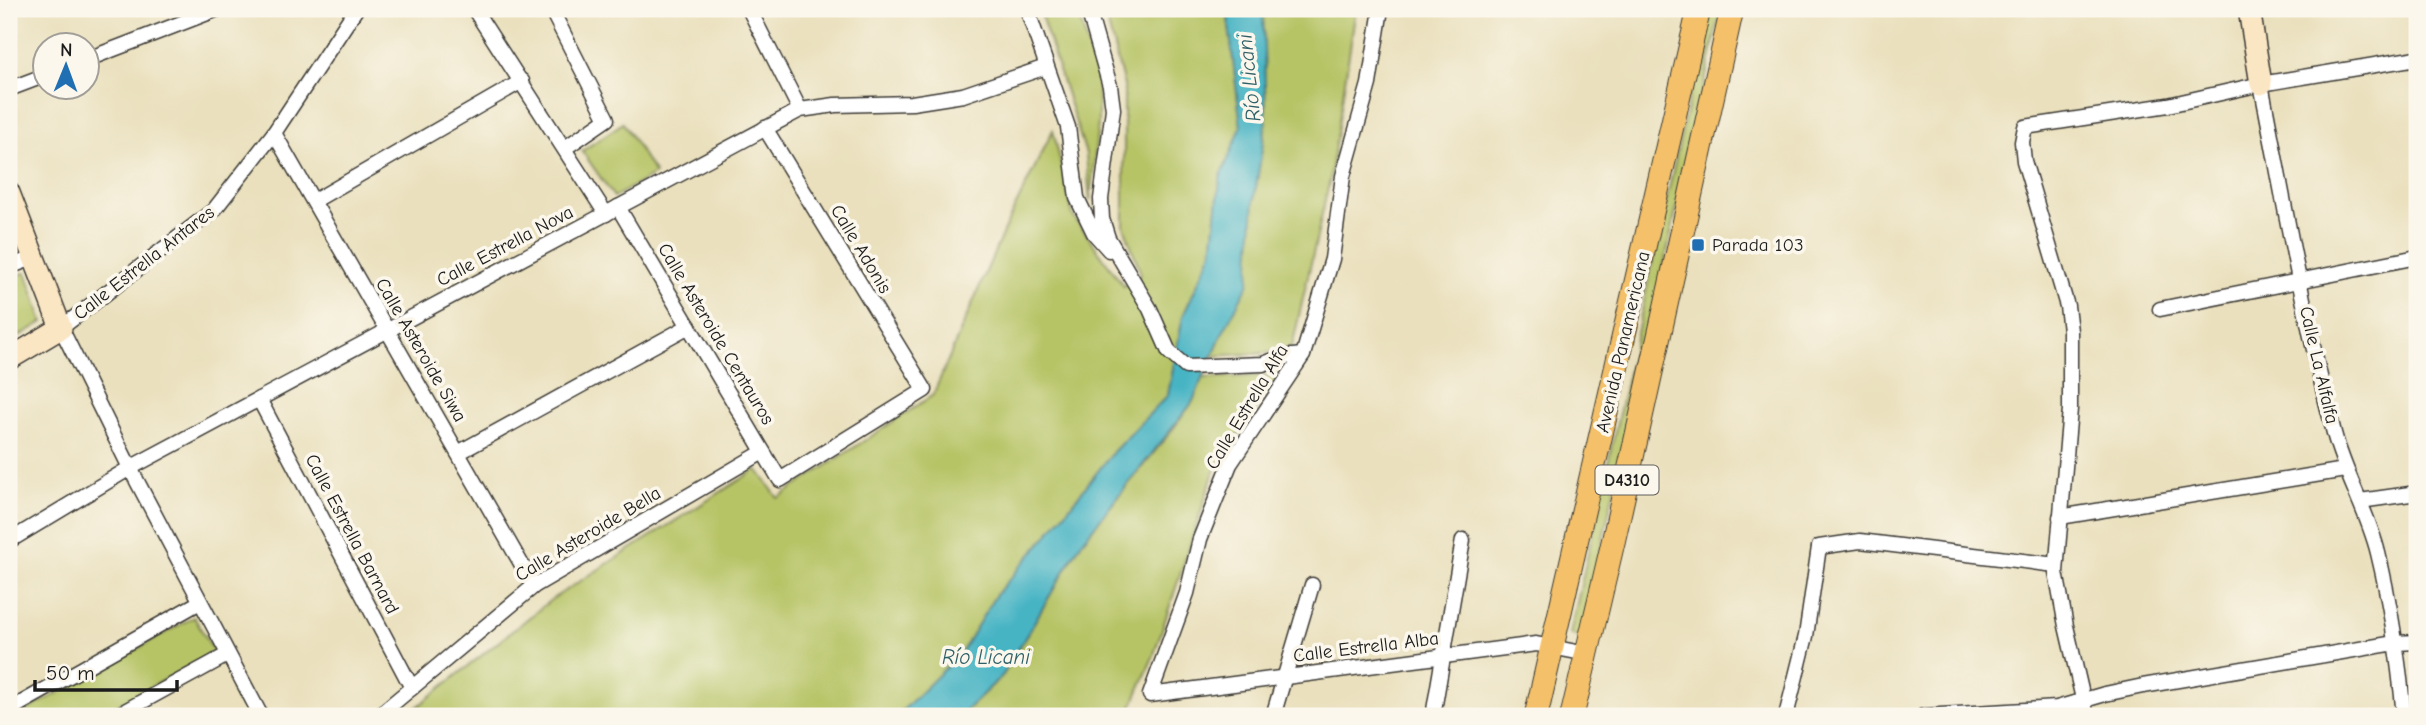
<svg xmlns="http://www.w3.org/2000/svg" width="2426" height="725" font-family="'Comic Neue',sans-serif">
<rect width="100%" height="100%" fill="#fbf7ec"/>
<filter id="ink" filterUnits="userSpaceOnUse"><feTurbulence type="fractalNoise" baseFrequency=".0143" numOctaves="2"/><feDisplacementMap in="SourceGraphic" scale="14" xChannelSelector="R" yChannelSelector="G"/><feConvolveMatrix kernelMatrix="1 2 1 2 8 2 1 2 1" color-interpolation-filters="sRGB"/></filter>
<filter id="wash" filterUnits="userSpaceOnUse"><feTurbulence type="fractalNoise" baseFrequency=".00686" numOctaves="4" result="noise"/><feDisplacementMap in="SourceGraphic" scale="28" xChannelSelector="R" yChannelSelector="G"/><feGaussianBlur stdDeviation="1.57" result="paint"/><feColorMatrix in="noise" values="0 0 0 0 0 0 0 0 0 0 0 0 0 0 0 0 0 1.4 0 .05"/><feComposite in="paint" operator="in"/></filter>
<g filter="url(#wash)">
<rect width="100%" height="100%" fill="#eae0bd"/>
<g fill="#b7c466" stroke="#6a7041" stroke-width="2">
<path d="M 1039,9 L 1077,9 L 1098,82 L 1098,124 L 1090,201 L 1086,154 Z"/>
<path d="M 1104,9 L 1227,9 L 1241,127 L 1220,179 L 1212,252 L 1183,316 L 1168,395 L 1114,451 L 1043,541 L 995,596 L 961,653 L 897,716 L 406,716 L 552,599 L 757,469 L 778,498 L 933,395 L 1004,230 L 1053,130 L 1073,216 L 1124,286 L 1141,274 L 1124,226 L 1124,86 Z"/>
<path d="M 1263,9 L 1356,9 L 1330,179 L 1292,347 L 1267,353 L 1212,356 L 1222,334 L 1254,200 L 1266,123 Z"/>
<path d="M 1709,9 L 1721,9 L 1581,638 L 1570,634 Z"/>
<path d="M 623,123 L 655,174 L 614,197 L 582,151 Z"/>
<path d="M 26,272 L 43,322 L 9,342 L 9,279 Z"/>
<path d="M 1279,375 L 1215,469 L 1153,657 L 1128,716 L 960,716 L 1003,675 L 1081,543 L 1170,433 L 1192,403 L 1203,378 Z"/>
<path d="M 194,617 L 214,652 L 99,716 L 17,716 Z"/>
</g>
<path fill="#47b4c4" stroke="#326870" stroke-width="2" d="M 1227,9 L 1263,9 L 1266,123 L 1254,200 L 1249,283 L 1222,334 L 1192,403 L 1081,543 L 1003,675 L 960,716 L 897,716 L 961,653 L 995,596 L 1045,538 L 1114,451 L 1168,395 L 1183,316 L 1212,252 L 1220,179 L 1241,127 Z"/>
</g>
<g filter="url(#ink)">
<g fill="none" stroke-linecap="round" stroke-linejoin="round">
<defs>
<g id="street">
<path d="M 474,9 L 606,214"/>
<path d="M 551,9 L 607,119 L 565,148"/>
<path d="M 749,9 L 800,110"/>
<path d="M 1027,9 L 1068,127 L 1077,198 L 1094,233 L 1109,250"/>
<path d="M 1088,9 L 1110,86 L 1113,109 L 1101,199 L 1102,219 L 1108,238 L 1150,309 L 1169,352 L 1186,367 L 1263,364 L 1282,357 L 1303,355"/>
<path d="M 1381,9 L 1369,84 L 1343,176 L 1332,259 L 1303,355 L 1230,464 L 1200,539 L 1187,593 L 1150,695 L 1536,644 L 1587,654"/>
<path d="M 88,59 L 218,9"/>
<path d="M 2261,84 C 2284,201 2304,318 2334,433 C 2345,475 2368,512 2378,553 C 2391,606 2399,663 2404,716"/>
<path d="M 9,89 L 46,75"/>
<path d="M 274,133 L 534,586"/>
<path d="M 314,201 L 522,81"/>
<path d="M 618,207 L 780,480 L 925,390 L 765,128"/>
<path d="M 9,267 L 33,258"/>
<path d="M 2160,309 L 2417,257"/>
<path d="M 259,399 L 412,688"/>
<path d="M 458,453 L 689,326"/>
<path d="M 2360,501 L 2417,493"/>
<path d="M 2060,517 L 2345,470"/>
<path d="M 9,541 L 130,468 L 800,110 L 835,105 L 912,103 L 963,95 L 1046,67"/>
<path d="M 9,710 L 200,602"/>
<path d="M 116,716 L 227,655"/>
<path d="M 261,716 L 130,468 L 61,328 L 214,210 L 274,133 L 356,9"/>
<path d="M 378,716 L 534,586 L 763,452"/>
<path d="M 1273,716 L 1312,585"/>
<path d="M 1433,716 L 1463,540"/>
<path d="M 1786,716 L 1806,636 L 1819,547 L 1860,541 L 2056,565"/>
<path d="M 1923,716 L 2057,708 L 2105,694 L 2143,686 L 2395,643 L 2417,642"/>
<path d="M 2087,716 L 2066,626 L 2056,572 L 2070,409 L 2070,331 L 2067,306 L 2024,161 L 2022,142 L 2025,127 L 2168,105 L 2261,84 L 2417,58"/>
</g>
<g id="secondary">
<path d="M 2249,9 L 2261,84"/>
<path d="M 9,193 L 61,328 L 9,359"/>
</g>
<g id="primary">
<path d="M 1536,716 L 1699,9"/>
<path d="M 1572,716 L 1614,538 L 1732,9"/>
</g>
</defs>
<use href="#street" stroke="#3b3934" stroke-width="17"/>
<use href="#secondary" stroke="#3b3934" stroke-width="24"/>
<use href="#primary" stroke="#3b3934" stroke-width="25"/>
<use href="#street" stroke="#fff" stroke-width="14"/>
<use href="#secondary" stroke="#fbe6c4" stroke-width="21"/>
<use href="#primary" stroke="#f4c16b" stroke-width="23"/>
</g>
</g>
<rect fill="#1f6fb2" stroke="#fbf7ec" stroke-width="2.5" x="1691" y="238" width="14" height="14" rx="3.5"/>
<g text-anchor="middle" dominant-baseline="central" stroke-width="7" stroke-linejoin="round" paint-order="stroke">
<rect fill="#fbf7ec" stroke="#5f5e5a" stroke-width="2" x="1595.5" y="465.5" width="63" height="29" rx="5"/>
<g font-size="18" font-weight="bold" fill="#1c1c1c">
<text x="1627" y="480">D4310</text>
</g>
<g font-size="19" fill="#1c1c1c" stroke="#fbf7ec" text-anchor="start">
<text x="1712" y="245">Parada 103</text>
</g>
<g font-size="19" fill="#1c1c1c" stroke="#fbf7ec">
<text transform="translate(505 246) rotate(-28)">Calle Estrella Nova</text>
<text transform="translate(861 249) rotate(59)">Calle Adonis</text>
<text transform="translate(144 263) rotate(-38)">Calle Estrella Antares</text>
<text transform="translate(716 334) rotate(59)">Calle Asteroide Centauros</text>
<text transform="translate(1623 342) rotate(-77)">Avenida Panamericana</text>
<text transform="translate(421 350) rotate(60)">Calle Asteroide Siwa</text>
<text transform="translate(2319 365) rotate(77)">Calle La Alfalfa</text>
<text transform="translate(1247 407) rotate(-59)">Calle Estrella Alfa</text>
<text transform="translate(352 534) rotate(62)">Calle Estrella Barnard</text>
<text transform="translate(588 534) rotate(-31)">Calle Asteroide Bella</text>
<text transform="translate(1366 647) rotate(-7)">Calle Estrella Alba</text>
</g>
<g font-size="21" font-style="italic" fill="#2f6068" stroke="#fbf7ec">
<text transform="translate(1249 78) rotate(-96)">Río Licani</text>
<text x="986" y="657">Río Licani</text>
</g>
</g>
<rect width="2426" height="725" fill="none" stroke="#fbf7ec" stroke-width="35"/>
<g transform="translate(66 66) rotate(1)"><circle r="33" fill="#fbf7ec" stroke="#a29f99" stroke-width="2"/>
<path d="M0-5L12 26L0 18L-12 26Z" fill="#1f6fb2"/>
<text y="-10" font-size="19" font-weight="bold" text-anchor="middle" fill="#1c1c1c">N</text>
</g>
<path d="M35 680v10h142v-10" fill="none" stroke="#1c1c1c" stroke-width="3.5"/>
<text x="46" y="680" font-size="21" fill="#1c1c1c" stroke="#fbf7ec" stroke-width="5" paint-order="stroke">50 m</text>
</svg>
